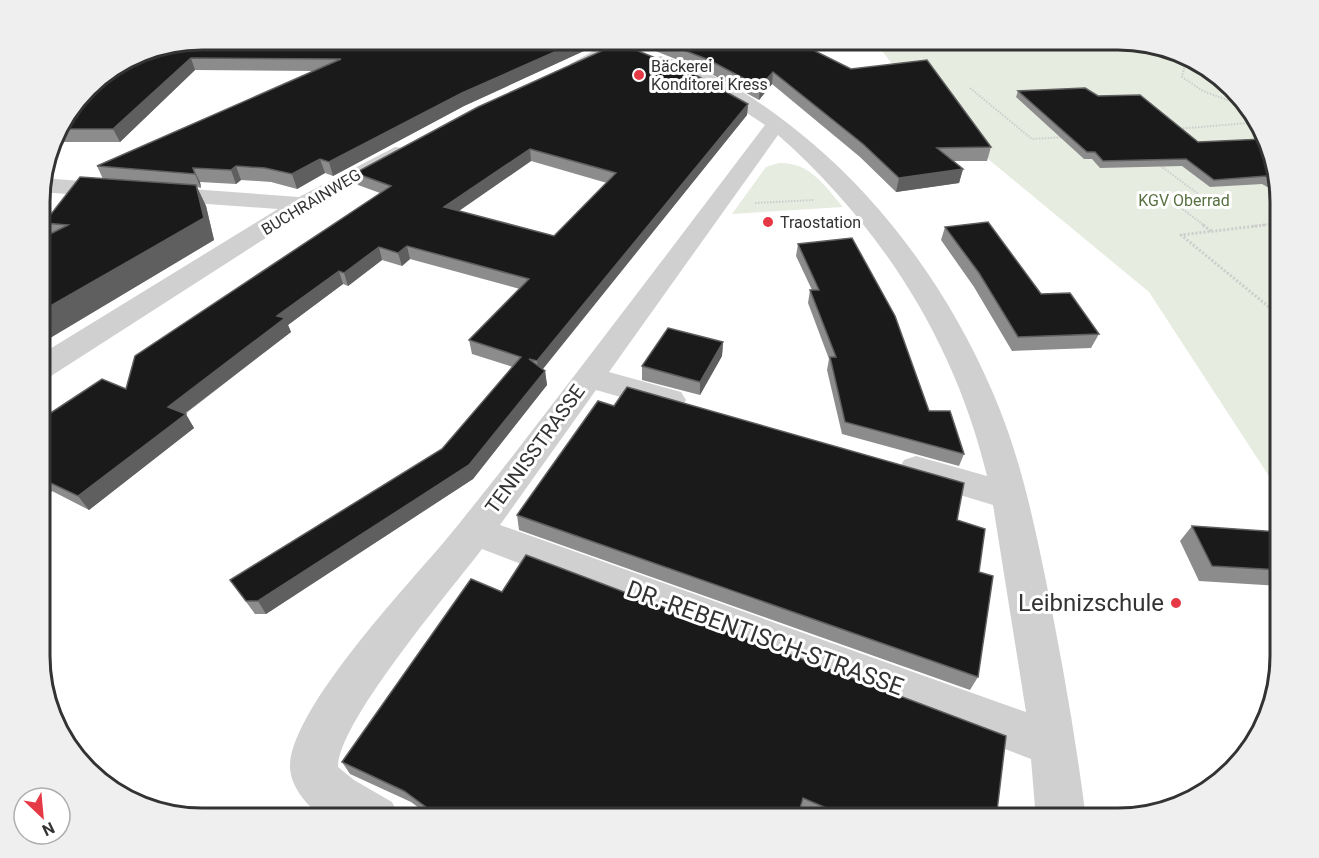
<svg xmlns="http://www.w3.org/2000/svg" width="1319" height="858" font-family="Roboto,sans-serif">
<rect width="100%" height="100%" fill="#fff"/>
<g fill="#e6ecdf">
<path d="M 873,39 L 1118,39 L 1208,67 L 1254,115 L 1242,114 L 1260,124 L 1280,191 L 1280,493 L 1149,292 L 924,106 Z"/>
<path d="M 779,163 C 810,162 824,185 843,207 L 732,214 L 766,167 Z"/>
</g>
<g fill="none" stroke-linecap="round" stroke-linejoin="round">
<g stroke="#cdcdcd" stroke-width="2" stroke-dasharray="1.5 1.5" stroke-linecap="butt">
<path d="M 1064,39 L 1101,39"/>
<path d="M 1179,58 L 1185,65 L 1182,77 L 1203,91 L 1246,107"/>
<path d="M 970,88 L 1032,139 L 1065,137"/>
<path d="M 1177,129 L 1259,122"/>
<path d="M 1158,164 L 1197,193 L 1199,196 L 1196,200 L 1177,205 L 1205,226"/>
<path d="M 755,203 L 814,200"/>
<path d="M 1253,226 L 1280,223"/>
</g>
<g stroke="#cdcdcd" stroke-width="3" stroke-dasharray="2 2" stroke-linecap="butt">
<path d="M 1203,225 L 1211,231"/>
<path d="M 1265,225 L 1181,235 L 1280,316"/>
</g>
<g fill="#d0d0d0" fill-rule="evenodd">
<path d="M 615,39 L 632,39 C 623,53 590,72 573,68 L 570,64 Z"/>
<path d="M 660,56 C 717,70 768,106 812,143 C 890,209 953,299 993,393 C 1019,453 1033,517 1046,581 C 1062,660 1076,739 1086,819 L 1036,819 L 1031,759 L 482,549 C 451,590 338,722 338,767 L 354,780 L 392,802 L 400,819 L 326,819 C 309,808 289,787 290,764 C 294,706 405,588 444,542 C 463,519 482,495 501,471 C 590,356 677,241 765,125 L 713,91 L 654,65 L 651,61 ZM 778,135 C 881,226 955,342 987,476 L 916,456 L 904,460 L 899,469 L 904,478 L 993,505 L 1026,712 L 500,525 L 596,390 L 670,411 L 681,408 L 686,400 L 681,392 L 609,372 Z"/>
<path d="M 395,147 L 403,148 L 406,153 L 403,158 L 311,209 L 51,376 L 40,379 L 40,355 L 278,209 L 40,192 L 41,178 L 299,197 Z"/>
</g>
</g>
<g fill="#8c8c8c" fill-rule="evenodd">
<path d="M 610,39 L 464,106 L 333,176 L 325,173 L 297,189 L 271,182 L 241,180 L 236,184 L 200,182 L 201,188 L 197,187 L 206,206 L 214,240 L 40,344 L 40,239 L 51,233 L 44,223 L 103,179 L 97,166 L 314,71 L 195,70 L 120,142 L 52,142 L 56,129 L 94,80 L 140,51 Z"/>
<path d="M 633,39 L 791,39 L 991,147 L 987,161 L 954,161 L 963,169 L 959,183 L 896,192 L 860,157 L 772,84 L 759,100 L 708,72 L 633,42 Z"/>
<path d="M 1018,91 L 1098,96 L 1198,142 L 1264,139 L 1279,189 L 1271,189 L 1262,184 L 1210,187 L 1182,166 L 1100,168 L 1092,159 L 1084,159 L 1016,97 Z"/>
<path d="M 748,104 L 747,115 L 542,369 L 545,371 L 547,385 L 473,479 L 266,614 L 255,614 L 230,580 L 442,449 L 513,367 L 472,354 L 469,340 L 520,289 L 410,259 L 402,266 L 382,260 L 348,286 L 343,284 L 288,325 L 291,332 L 185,414 L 194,428 L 89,510 L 52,491 L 40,500 L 40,420 L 126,389 L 380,193 L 358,185 L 355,173 ZM 531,161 L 607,183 L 554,236 L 459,211 Z"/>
<path d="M 945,227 L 1099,334 L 1091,348 L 1012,351 L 974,287 L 941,240 Z"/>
<path d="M 798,244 L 964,454 L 959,466 L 842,434 L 827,370 L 829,359 L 808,303 L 810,290 L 812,290 L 796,256 Z"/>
<path d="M 723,342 L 722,356 L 700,395 L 642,380 L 642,366 Z"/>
<path d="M 517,515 L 957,520 L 979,572 L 978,677 L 970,690 L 519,530 Z"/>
<path d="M 1192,526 L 1280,532 L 1280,586 L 1199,581 L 1180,541 Z"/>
<path d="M 471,579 L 996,819 L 822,819 L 800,810 L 797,819 L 434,819 L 411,802 L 350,774 L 342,762 Z"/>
</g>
<g fill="#5f5f5f">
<path d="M 584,39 L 610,39 L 464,106 L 333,176 L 329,162 L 462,93 Z"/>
<path d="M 191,58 L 195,70 L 120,142 L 113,129 Z"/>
<path d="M 773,72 L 772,84 L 759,100 L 760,87 Z"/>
<path d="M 748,104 L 747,115 L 539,374 L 537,361 Z"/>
<path d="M 530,149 L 531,161 L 447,219 L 444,207 Z"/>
<path d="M 320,159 L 325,173 L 297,189 L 292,174 Z"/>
<path d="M 236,166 L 241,180 L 236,184 L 231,170 Z"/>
<path d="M 193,168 L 200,182 L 201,188 L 195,174 Z"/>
<path d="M 963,169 L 959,183 L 896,192 L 899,178 Z"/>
<path d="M 196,185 L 206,206 L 214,240 L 40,344 L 40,312 Z"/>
<path d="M 407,246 L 410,259 L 402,266 L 398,253 Z"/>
<path d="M 379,247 L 382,260 L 348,286 L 344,273 Z"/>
<path d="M 339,271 L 343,284 L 288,325 L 291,332 L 176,420 L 168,407 L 277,316 Z"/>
<path d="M 723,342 L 722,356 L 700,395 L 700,382 Z"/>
<path d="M 545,371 L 547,385 L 473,479 L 266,614 L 258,601 Z"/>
<path d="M 186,414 L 194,428 L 89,510 L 78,496 Z"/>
<path d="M 40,478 L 52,491 L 40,500 Z"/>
</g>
<g fill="#1a1a1a" stroke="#5f5f5f" stroke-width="1.5" fill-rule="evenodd">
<path d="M 201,39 L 584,39 L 462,93 L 329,162 L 320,159 L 292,174 L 265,168 L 236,166 L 231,170 L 193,168 L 195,174 L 97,166 L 341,59 L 191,58 L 113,129 L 56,129 L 64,119 L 77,117 L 76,109 L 71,109 L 94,80 L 140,51 Z"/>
<path d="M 655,39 L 791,39 L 851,69 L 927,60 L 991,147 L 937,148 L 963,169 L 899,178 L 863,144 L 773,72 L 760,87 L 709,60 Z"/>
<path d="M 619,43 L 694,74 L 748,104 L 537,361 L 529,359 L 545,371 L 469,465 L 258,601 L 246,601 L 230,580 L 442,449 L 521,357 L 469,340 L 529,279 L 407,246 L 398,253 L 379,247 L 344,273 L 339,271 L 277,316 L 285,318 L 168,407 L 186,414 L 78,496 L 40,478 L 40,420 L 102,379 L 126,389 L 135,356 L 391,186 L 355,173 L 478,107 ZM 530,149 L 616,173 L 554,236 L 444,207 Z"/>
<path d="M 1085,88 L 1098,96 L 1140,95 L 1198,142 L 1264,139 L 1277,182 L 1275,182 L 1266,176 L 1214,180 L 1186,159 L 1103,161 L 1095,152 L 1087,152 L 1018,91 Z"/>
<path d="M 80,177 L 196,185 L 204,218 L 40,312 L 40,239 L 68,225 L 44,223 Z"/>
<path d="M 988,222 L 1041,294 L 1070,293 L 1099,334 L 1018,337 L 979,273 L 945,227 Z"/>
<path d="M 852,238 L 895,316 L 929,411 L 950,411 L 964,454 L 845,422 L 830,357 L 836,357 L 810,290 L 819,290 L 798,244 Z"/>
<path d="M 668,328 L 723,342 L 700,382 L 642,366 Z"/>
<path d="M 627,387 L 964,483 L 957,520 L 985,529 L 979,572 L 993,576 L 978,677 L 517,515 L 598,401 L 614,406 Z"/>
<path d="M 1192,526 L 1280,532 L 1280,570 L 1212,566 Z"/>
<path d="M 526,555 L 1006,736 L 996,819 L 852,819 L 803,798 L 797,819 L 469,819 L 441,818 L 404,791 L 342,762 L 471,579 L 502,592 Z"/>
</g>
<g fill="#e63946" stroke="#fff" stroke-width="2">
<circle cx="639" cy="75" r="6"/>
<circle cx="768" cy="222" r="6"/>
<circle cx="1176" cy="603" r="6"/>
</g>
<g text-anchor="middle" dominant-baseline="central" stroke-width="6" stroke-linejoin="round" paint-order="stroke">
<g font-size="16" fill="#333" stroke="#fff" text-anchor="start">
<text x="651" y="66">Bäckerei<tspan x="651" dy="18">Konditorei Kress</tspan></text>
<text x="780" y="222">Traostation</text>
</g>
<g font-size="16" fill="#56703f" stroke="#fff">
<text x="1184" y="200">KGV Oberrad</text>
</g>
<g font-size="16" fill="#333" stroke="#fff">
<text transform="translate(311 202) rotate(-31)">BUCHRAINWEG</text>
</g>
<g font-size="20" fill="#333" stroke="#fff">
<text transform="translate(535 449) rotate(-54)">TENNISSTRASSE</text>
</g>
<g font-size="24" fill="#333" stroke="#fff" text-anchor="end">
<text x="1164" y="603">Leibnizschule</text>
</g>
<g font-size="24" fill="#333" stroke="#fff">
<text transform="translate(765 638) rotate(20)">DR.-REBENTISCH-STRASSE</text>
</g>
</g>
<path d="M0 0H1319V858H0ZM202 50H1118A152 152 0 0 1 1270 202V656A152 152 0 0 1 1118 808H202A152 152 0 0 1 50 656V202A152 152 0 0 1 202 50Z" fill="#efefef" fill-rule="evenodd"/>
<path fill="none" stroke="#333" stroke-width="3" d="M202 50H1118A152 152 0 0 1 1270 202V656A152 152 0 0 1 1118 808H202A152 152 0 0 1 50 656V202A152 152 0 0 1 202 50Z"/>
<g transform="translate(42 816) rotate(154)"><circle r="28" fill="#ffffff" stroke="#adadad" stroke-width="1.5"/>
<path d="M0-4.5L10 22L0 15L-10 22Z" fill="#e63946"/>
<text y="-9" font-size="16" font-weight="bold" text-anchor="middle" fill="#333333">N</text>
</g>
</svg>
